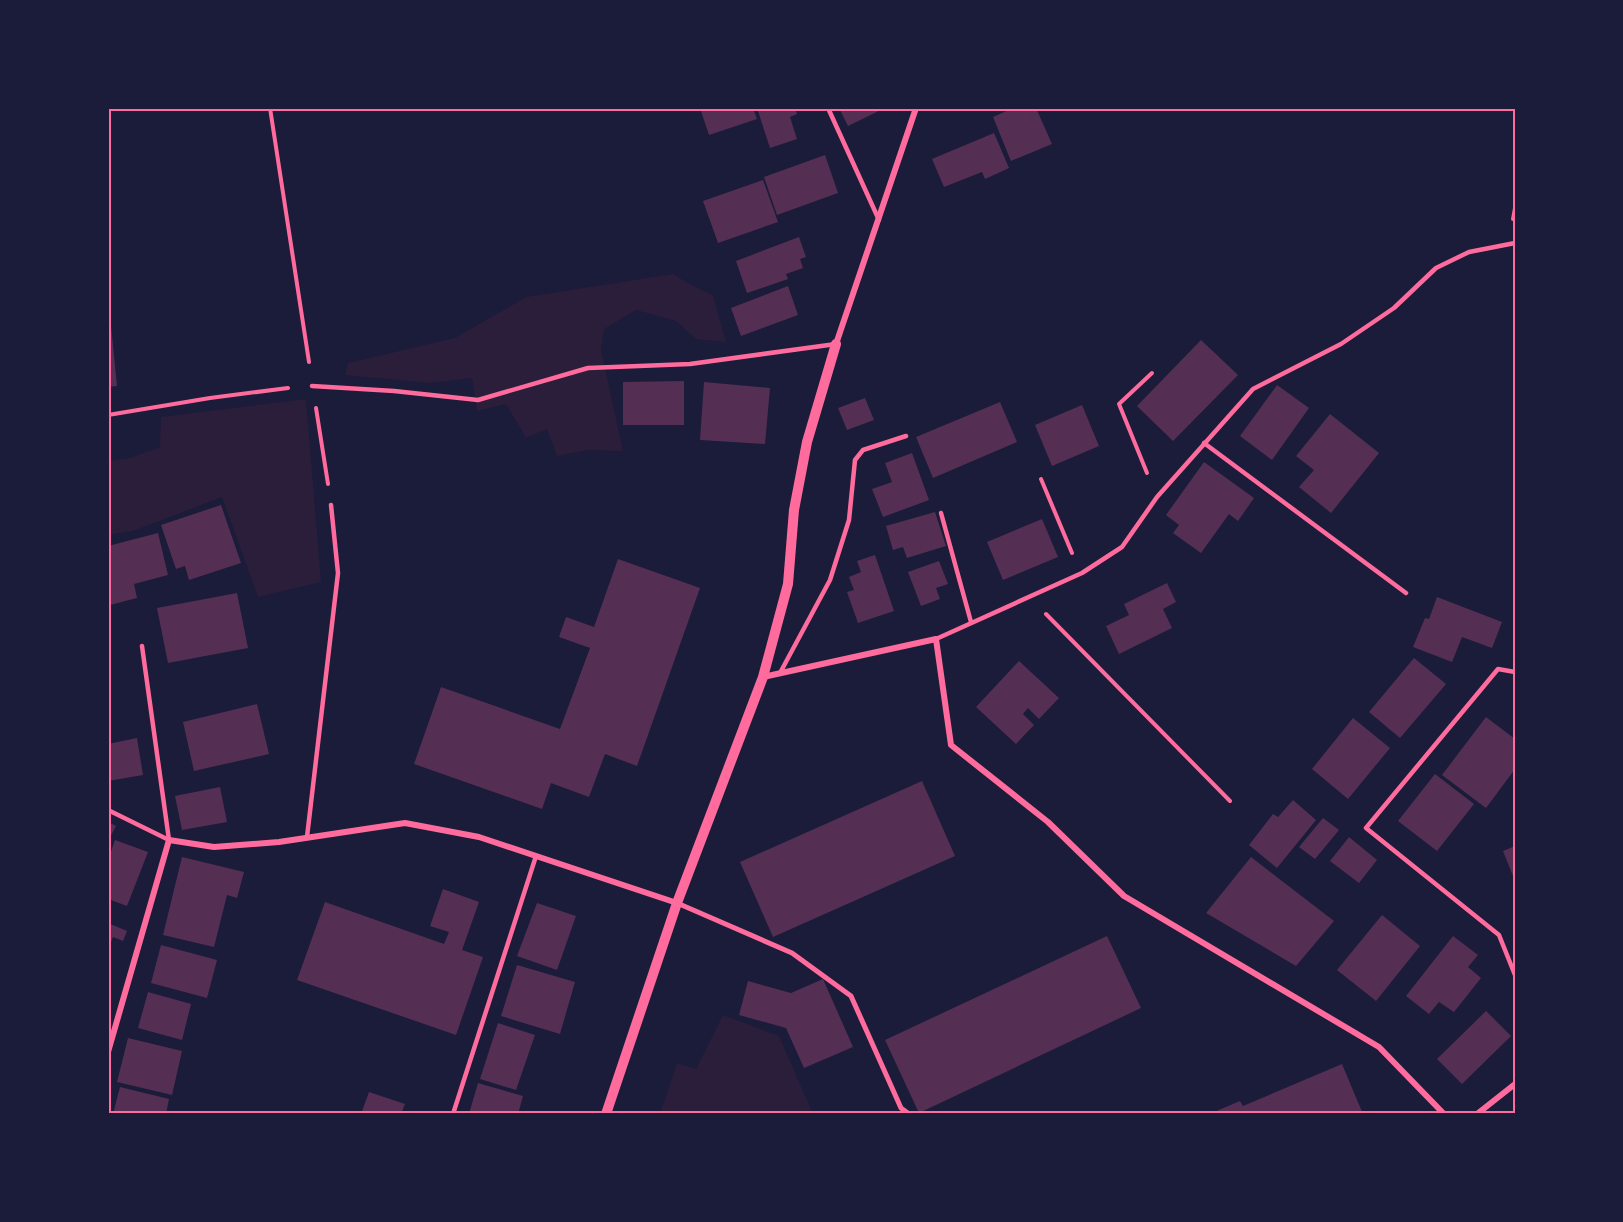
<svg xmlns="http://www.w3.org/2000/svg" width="1623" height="1222" font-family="Lato,sans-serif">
<rect width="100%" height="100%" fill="#1b1b3a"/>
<g fill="#2a1e3b">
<path d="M 673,274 L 693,286 L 713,295 L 726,342 L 696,339 L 676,321 L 636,310 L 604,329 L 601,350 L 623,451 L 588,450 L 557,456 L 547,429 L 526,438 L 506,404 L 477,411 L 472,378 L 429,383 L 345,375 L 348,363 L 455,338 L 526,297 Z"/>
<path d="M 306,399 L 321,582 L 258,597 L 222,497 L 133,531 L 108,535 L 108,461 L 130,458 L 160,447 L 161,417 Z"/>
<path d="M 723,1015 L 779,1036 L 813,1114 L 660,1114 L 677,1063 L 696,1069 Z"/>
</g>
<g fill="#542f53">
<path d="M 700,108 L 753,108 L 757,119 L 709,135 Z"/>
<path d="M 757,108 L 795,108 L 797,114 L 790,117 L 797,139 L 770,148 Z"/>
<path d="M 839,108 L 885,108 L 848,126 Z"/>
<path d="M 1013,108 L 1036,108 L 1052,144 L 1011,161 L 993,117 Z"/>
<path d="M 994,133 L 1009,168 L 985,179 L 982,172 L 944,187 L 932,159 Z"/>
<path d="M 825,155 L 838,193 L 777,215 L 764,177 Z"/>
<path d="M 763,180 L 778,222 L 718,243 L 703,201 Z"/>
<path d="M 799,237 L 806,257 L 800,259 L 803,268 L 786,274 L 788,279 L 747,293 L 736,261 Z"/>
<path d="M 788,286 L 798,315 L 741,336 L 731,308 Z"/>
<path d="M 108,315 L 110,315 L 117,386 L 108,387 Z"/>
<path d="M 1201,340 L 1238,375 L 1173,441 L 1137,406 Z"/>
<path d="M 684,381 L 684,425 L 623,425 L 623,382 Z"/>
<path d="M 704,382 L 770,388 L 765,444 L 700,440 Z"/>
<path d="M 1277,385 L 1309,408 L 1272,460 L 1240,436 Z"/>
<path d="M 865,398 L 874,420 L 847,430 L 838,408 Z"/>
<path d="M 1000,402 L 1017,442 L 933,478 L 916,437 Z"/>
<path d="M 1082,405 L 1099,446 L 1052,466 L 1035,425 Z"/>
<path d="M 1330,414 L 1379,453 L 1331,513 L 1299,487 L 1314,470 L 1296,456 Z"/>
<path d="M 912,453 L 929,500 L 883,517 L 872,489 L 892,482 L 885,463 Z"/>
<path d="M 1204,462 L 1254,498 L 1238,521 L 1229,514 L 1201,553 L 1173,533 L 1179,525 L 1166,515 Z"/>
<path d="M 221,505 L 241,563 L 189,580 L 185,566 L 176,569 L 161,525 Z"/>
<path d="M 935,512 L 946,546 L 907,558 L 903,547 L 893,550 L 886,526 Z"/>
<path d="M 1042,519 L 1058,557 L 1003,580 L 987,542 Z"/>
<path d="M 158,533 L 168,575 L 134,584 L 137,598 L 110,605 L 108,595 L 108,546 Z"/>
<path d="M 875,555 L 894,611 L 858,623 L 847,592 L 854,590 L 849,577 L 861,572 L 857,561 Z"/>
<path d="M 618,559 L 700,588 L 637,766 L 605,754 L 589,797 L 551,783 L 542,809 L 414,764 L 441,687 L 560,729 L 590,648 L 559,637 L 566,617 L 594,627 Z"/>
<path d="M 939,561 L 948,584 L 936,588 L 940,599 L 921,606 L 908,572 Z"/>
<path d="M 1167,583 L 1176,602 L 1163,609 L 1172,628 L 1119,654 L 1106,626 L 1129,615 L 1124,604 Z"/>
<path d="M 237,593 L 248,648 L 168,663 L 157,608 Z"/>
<path d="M 1437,597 L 1502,622 L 1492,648 L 1462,637 L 1452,662 L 1413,647 L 1425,618 L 1429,619 Z"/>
<path d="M 1414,658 L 1446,684 L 1400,738 L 1369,712 Z"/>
<path d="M 1019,661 L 1059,698 L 1039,719 L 1028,708 L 1023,714 L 1034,725 L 1016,744 L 976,707 Z"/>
<path d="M 257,704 L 269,754 L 194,771 L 183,722 Z"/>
<path d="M 1486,717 L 1515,739 L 1515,769 L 1486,808 L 1442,775 Z"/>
<path d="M 1353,718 L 1390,748 L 1348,799 L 1312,769 Z"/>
<path d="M 137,738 L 143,775 L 108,781 L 108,744 Z"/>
<path d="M 1435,774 L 1474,804 L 1437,851 L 1398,821 Z"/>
<path d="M 922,781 L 955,856 L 773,937 L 740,862 Z"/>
<path d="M 220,787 L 227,822 L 182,830 L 175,796 Z"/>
<path d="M 1293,800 L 1316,820 L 1277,868 L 1249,845 L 1273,814 L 1278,817 Z"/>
<path d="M 1323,818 L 1339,830 L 1315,859 L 1299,847 Z"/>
<path d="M 108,822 L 116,826 L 108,841 Z"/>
<path d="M 1349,837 L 1377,860 L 1359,883 L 1330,861 Z"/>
<path d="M 115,840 L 148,852 L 127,906 L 108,899 L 108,860 Z"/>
<path d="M 1515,846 L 1515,881 L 1503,851 Z"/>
<path d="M 182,857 L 244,872 L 237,898 L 227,895 L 214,947 L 163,935 Z"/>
<path d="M 1251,857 L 1334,921 L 1296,966 L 1206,913 Z"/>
<path d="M 443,889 L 479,902 L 462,950 L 483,957 L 456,1035 L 297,980 L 325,902 L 444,944 L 449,932 L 430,926 Z"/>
<path d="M 537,903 L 576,916 L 557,970 L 517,956 Z"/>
<path d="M 1382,915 L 1420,946 L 1376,1001 L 1337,970 Z"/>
<path d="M 108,923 L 127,931 L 123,941 L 113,937 L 108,950 Z"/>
<path d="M 1107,936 L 1141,1008 L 919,1113 L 885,1040 Z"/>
<path d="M 1453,936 L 1478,955 L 1468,967 L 1481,978 L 1454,1012 L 1439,1002 L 1429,1014 L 1406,996 Z"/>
<path d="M 161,945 L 217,960 L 207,998 L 151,983 Z"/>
<path d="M 517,965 L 575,982 L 560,1034 L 501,1016 Z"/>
<path d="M 823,979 L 853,1047 L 804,1068 L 786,1028 L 739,1015 L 748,981 L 791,993 Z"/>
<path d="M 148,992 L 191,1004 L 182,1040 L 138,1028 Z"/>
<path d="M 1486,1011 L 1511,1036 L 1462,1084 L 1437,1059 Z"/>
<path d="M 498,1023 L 535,1035 L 516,1090 L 480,1079 Z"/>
<path d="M 128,1038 L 182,1051 L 172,1095 L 117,1082 Z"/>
<path d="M 1342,1064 L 1363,1114 L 1215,1114 L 1214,1112 L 1240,1101 L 1243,1106 Z"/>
<path d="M 478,1083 L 523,1096 L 518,1114 L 469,1114 Z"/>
<path d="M 120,1087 L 169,1099 L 166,1114 L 113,1114 Z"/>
<path d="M 369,1092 L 405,1104 L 401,1114 L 361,1114 Z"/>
</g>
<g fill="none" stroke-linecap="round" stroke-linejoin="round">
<g stroke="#ff6b9d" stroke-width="4">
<path d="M 270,108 L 309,362"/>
<path d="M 1513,219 L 1515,208"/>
<path d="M 316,408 L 328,484"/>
<path d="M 108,415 L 210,398 L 288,388"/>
<path d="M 1147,473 L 1119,404 L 1152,373"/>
<path d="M 1041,479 L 1072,553"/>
<path d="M 1046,614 L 1230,801"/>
</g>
<g stroke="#ff6b9d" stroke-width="4.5">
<path d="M 828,108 L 879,220"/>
<path d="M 312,386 L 394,391 L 478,400 L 588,368 L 690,364 L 836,344"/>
<path d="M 1204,443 L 1406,593"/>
<path d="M 941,513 L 971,622"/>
<path d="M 936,639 L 1082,573 L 1122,547 L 1157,497 L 1253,389 L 1341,344 L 1394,308 L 1436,268 L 1469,252 L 1515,243"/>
<path d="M 142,646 L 169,840"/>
<path d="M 1515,672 L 1498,669 L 1366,828 L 1499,935 L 1515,975"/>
<path d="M 780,673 L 830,580 L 849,520 L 855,460 L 863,450 L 906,436"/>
<path d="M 108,810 L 169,840"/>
<path d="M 307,837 L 338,573 L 331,505"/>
<path d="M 453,1114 L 536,856"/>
</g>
<path stroke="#ff6b9d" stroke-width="5" d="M 677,903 L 792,953 L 851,996 L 901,1108 L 909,1114"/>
<g stroke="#ff6b9d" stroke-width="6">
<path d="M 338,108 L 351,108"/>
<path d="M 836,344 L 916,108"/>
<path d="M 763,677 L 936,639 L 951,745 L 1048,822 L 1124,896 L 1379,1047 L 1444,1114"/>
<path d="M 108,1052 L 169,840 L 214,847 L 279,842 L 405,823 L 479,837 L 677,903"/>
<path d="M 1477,1114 L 1515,1084"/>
</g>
<path stroke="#ff6b9d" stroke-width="10" d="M 606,1114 L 677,903 L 763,677 L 788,584 L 794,510 L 807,442 L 836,344"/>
</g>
<rect width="1623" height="1222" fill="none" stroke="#1b1b3a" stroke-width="219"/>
<rect x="110" y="110" width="1404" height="1002" fill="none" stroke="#ff6b9d" stroke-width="2"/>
</svg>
